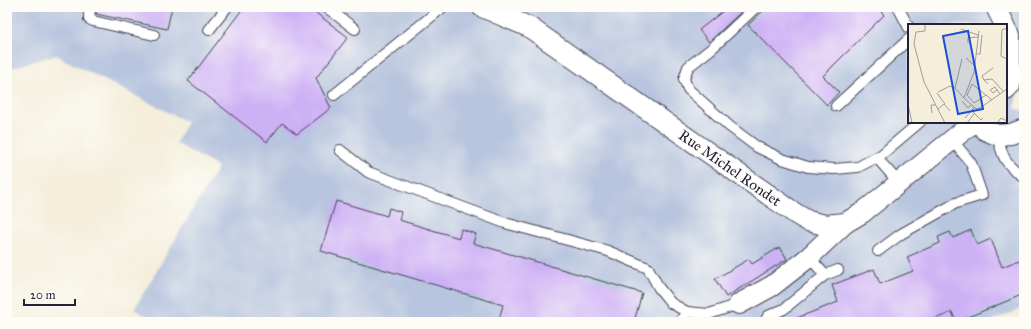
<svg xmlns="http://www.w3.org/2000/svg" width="1031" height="329" font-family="'IM FELL Great Primer',serif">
<rect width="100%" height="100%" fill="#fdfcf7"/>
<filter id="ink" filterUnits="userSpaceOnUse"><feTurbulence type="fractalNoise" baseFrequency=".025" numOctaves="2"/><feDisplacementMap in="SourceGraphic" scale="8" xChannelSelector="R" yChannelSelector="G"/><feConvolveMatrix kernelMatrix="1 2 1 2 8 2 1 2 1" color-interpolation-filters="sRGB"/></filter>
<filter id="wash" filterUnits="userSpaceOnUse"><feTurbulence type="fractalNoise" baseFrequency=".012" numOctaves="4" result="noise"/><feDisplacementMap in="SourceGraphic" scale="16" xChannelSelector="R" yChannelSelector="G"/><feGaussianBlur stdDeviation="0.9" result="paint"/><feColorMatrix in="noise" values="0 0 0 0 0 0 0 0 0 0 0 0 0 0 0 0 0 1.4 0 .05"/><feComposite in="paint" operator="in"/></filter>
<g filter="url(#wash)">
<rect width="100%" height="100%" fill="#f4eeda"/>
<path fill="#b8c5de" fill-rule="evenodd" d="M 7,7 L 1024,7 L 1024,38 L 1015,108 L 1024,111 L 1024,308 L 989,322 L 158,322 L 134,309 L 218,167 L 176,143 L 187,122 L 55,55 L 7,69 ZM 909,25 L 1006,25 L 1006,122 L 909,122 Z"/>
<g id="blocks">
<g fill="#cdb1f5">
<path d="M 97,7 L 172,7 L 167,29 L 96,14 Z"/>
<path d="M 244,7 L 308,7 L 348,37 L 316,78 L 331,108 L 297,134 L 282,123 L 267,142 L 188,81 Z"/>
<path d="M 728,7 L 740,7 L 743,10 L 709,42 L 699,30 Z"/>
<path d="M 767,7 L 876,7 L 884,15 L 823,76 L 839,92 L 827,105 L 748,25 Z"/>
<path d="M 336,201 L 387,216 L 389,208 L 401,212 L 399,220 L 459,238 L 461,229 L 476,234 L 473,243 L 642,293 L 634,322 L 508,322 L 499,319 L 503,305 L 321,251 Z"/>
<path d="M 971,230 L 977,245 L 991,239 L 1002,267 L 1024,258 L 1024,294 L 956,322 L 952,312 L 928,322 L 789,322 L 789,321 L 838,302 L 832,285 L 874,269 L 880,284 L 913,271 L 907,257 L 940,243 L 938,237 L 950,232 L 953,238 Z"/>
<path d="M 780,247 L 787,259 L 726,297 L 715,279 L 749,259 L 752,264 Z"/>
</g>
</g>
</g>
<g filter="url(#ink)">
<use href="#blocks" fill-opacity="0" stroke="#424153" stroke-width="1"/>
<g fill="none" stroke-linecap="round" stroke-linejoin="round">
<defs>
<g id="lane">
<path d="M 91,7 L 89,15 L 89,19 L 93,21 L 154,35"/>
<path d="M 326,7 L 355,29"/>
<path d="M 756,7 L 711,49 L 688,67 L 684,79 L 688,89 L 729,126 L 757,147 L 782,159 L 808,167 L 834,169 L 858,167 L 881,155 L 920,122"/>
<path d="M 898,7 L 909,28"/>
<path d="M 209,30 L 227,7"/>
<path d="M 334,95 L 443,7"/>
<path d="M 836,106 L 909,39"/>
<path d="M 997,135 C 1003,158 1004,163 1024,177"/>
<path d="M 340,150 L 368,172 L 505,223 L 608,251 L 648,268 L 659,288 L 671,303 L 687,312 L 709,314 L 739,304"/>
<path d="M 877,158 L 899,183"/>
<path d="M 878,251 L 901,234 L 956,203 L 982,195 L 971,163 L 952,140"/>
<path d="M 825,275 L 838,270"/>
<path d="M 680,322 L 687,312"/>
<path d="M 765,322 L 768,316 L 784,309 L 825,275 L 809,257"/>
</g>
<g id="street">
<path d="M 482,7 L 529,27 L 796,214 L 808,221 L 825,225 L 845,223 L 862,213 L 974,122"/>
<path d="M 996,7 L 1005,25"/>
<path d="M 1006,28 L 1010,35 L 1010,86 L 1006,90"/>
<path d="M 979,122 L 985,130 L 997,135 L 1011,134 L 1024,129"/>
<path d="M 739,304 L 772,286 L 809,257 L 845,223"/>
</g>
</defs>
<use href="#lane" stroke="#424153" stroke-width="12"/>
<use href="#street" stroke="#424153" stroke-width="22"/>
<use href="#lane" stroke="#fff" stroke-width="10"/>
<use href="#street" stroke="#fff" stroke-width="20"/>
</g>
</g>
<g text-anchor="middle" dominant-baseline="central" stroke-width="3" stroke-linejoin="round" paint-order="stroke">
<g font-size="15" fill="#22223b" stroke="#fdfcf7">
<text transform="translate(730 168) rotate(35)">Rue Michel Rondet</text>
</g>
</g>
<g transform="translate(908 24)">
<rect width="99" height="99" fill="#f4eeda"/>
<path fill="none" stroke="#a09c9a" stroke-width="1" d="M 17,0 L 17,7 L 8,8 L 6,20 L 16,58 L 37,99M 99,4 L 94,6 L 93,32 L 99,35M 53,5 L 70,11M 71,7 L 66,48 L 56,74 L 68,85 L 72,84 L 99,65M 60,19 L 60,14 L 70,13M 69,30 L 72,30 L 74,11M 58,34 L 67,42M 54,35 L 47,64 L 56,74M 76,56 L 74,52 L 85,44M 80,60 L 76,56 L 84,55 L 95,67M 89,66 L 85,69 L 82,66 L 87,63 L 92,70M 30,68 L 42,62 L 47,64M 29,69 L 37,80M 78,71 L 64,60 L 59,71 L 66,79 L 78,71 L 84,76M 54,77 L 60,84 L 63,81M 0,80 L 4,99M 30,85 L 36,80 L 42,87M 24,89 L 23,81 L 28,81M 66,89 L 73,96 L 75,94M 57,94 L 65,85M 59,99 L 66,90 L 65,83M 89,99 L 93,94 L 99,97"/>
<path fill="#1d4ed8" fill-opacity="0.15" stroke="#1d4ed8" stroke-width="2" d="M 60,7 L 75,85 L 50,90 L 35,12 Z"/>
<rect width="99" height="99" fill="none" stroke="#22223b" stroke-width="2"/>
</g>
<rect width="1031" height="329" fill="none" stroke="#fdfcf7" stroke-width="24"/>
<path d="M24 299v6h51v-6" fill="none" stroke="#22223b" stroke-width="2"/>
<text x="30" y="299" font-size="12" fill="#22223b" stroke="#fdfcf7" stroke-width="3" paint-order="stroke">20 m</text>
</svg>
